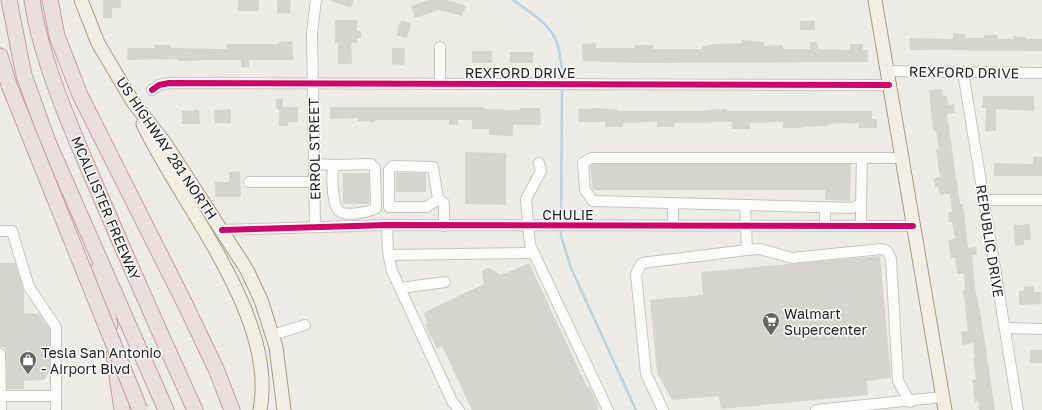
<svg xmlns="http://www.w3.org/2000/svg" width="1042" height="410" font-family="'Golos Text',sans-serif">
<rect width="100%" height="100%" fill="#edece7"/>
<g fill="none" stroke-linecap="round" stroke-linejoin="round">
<g stroke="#b8d3e2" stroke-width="2.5">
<path d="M 513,0 C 551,27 561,31 562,81"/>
<path d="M 561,223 L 562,86"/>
<path d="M 561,228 L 561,236 L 571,268 L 636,410"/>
</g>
</g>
<g fill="#d6d4cf">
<path d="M 103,0 L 121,0 L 121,8 L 112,8 L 112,18 L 103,18 Z"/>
<rect x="238" y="0" width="21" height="11"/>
<path d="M 277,0 L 291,0 L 290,14 L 277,13 Z"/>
<path d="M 332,0 L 354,0 L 351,8 L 331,1 Z"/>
<path d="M 428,0 L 447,0 L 466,6 L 462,16 L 439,10 L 415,18 L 411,6 Z"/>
<path d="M 335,20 L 357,20 L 357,31 L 361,31 L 361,38 L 357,38 L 357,43 L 351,43 L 352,64 L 338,64 L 338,43 L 335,43 Z"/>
<path d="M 401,20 L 411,23 L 407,38 L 396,35 Z"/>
<rect x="800" y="21" width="15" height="9"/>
<path d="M 953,33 L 965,34 L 965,38 L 984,38 L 984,35 L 997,35 L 997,39 L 1013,39 L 1013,36 L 1026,37 L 1026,39 L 1042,39 L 1042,51 L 910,50 L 909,38 L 953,39 Z"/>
<path d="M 742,40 L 764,42 L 764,46 L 783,45 L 783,49 L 810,49 L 810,42 L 817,42 L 818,49 L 850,50 L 850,44 L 863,44 L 863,50 L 868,50 L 868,62 L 635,63 L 583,61 L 582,44 L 596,43 L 596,48 L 635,48 L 635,45 L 653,45 L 653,49 L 702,49 L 702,46 L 716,44 L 742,43 Z"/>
<path d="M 292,41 L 293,60 L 249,60 L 249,67 L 241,67 L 241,60 L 199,60 L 199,61 L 178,61 L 178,59 L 127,60 L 128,48 L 154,48 L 154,45 L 171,45 L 171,48 L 227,49 L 227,44 L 279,44 L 279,42 Z"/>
<path d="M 392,48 L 405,48 L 404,65 L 392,64 Z"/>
<rect x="472" y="51" width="20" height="12"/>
<rect x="510" y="52" width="23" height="11"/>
<path d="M 942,89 L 943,96 L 947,96 L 948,105 L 954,104 L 955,113 L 947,114 L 960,204 L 963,204 L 968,248 L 976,247 L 977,255 L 972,255 L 975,288 L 981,316 L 995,410 L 979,410 L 978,401 L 975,402 L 972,380 L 976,379 L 973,358 L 975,358 L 973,343 L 962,345 L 961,332 L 968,331 L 963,290 L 965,290 L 964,274 L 957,274 L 955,258 L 951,258 L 948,240 L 955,239 L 952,222 L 949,222 L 948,212 L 952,212 L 950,194 L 940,195 L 938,187 L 935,187 L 934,178 L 940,177 L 936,149 L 939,149 L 936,131 L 933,131 L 929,90 Z"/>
<path d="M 983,96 L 1034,96 L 1034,111 L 996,109 L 996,131 L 985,131 L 986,108 L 982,108 Z"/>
<path d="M 276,99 L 283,99 L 283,107 L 298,107 L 298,122 L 288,122 L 288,126 L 279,126 L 279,109 L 276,109 Z"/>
<path d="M 330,107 L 484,107 L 484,109 L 520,110 L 520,108 L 540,108 L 541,125 L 513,125 L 513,136 L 489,135 L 489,129 L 472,129 L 472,120 L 458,120 L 458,125 L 449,125 L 449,120 L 375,120 L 375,122 L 358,121 L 358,118 L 330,119 Z"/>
<path d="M 596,108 L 618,110 L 618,111 L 705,111 L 705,110 L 727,109 L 727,111 L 872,111 L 872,119 L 877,119 L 877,128 L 859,128 L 859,123 L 828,124 L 828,126 L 802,127 L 802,128 L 783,128 L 783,122 L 750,123 L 750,129 L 732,129 L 732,122 L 674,123 L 675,127 L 657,127 L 657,122 L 623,123 L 623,127 L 605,127 L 605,122 L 579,122 L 578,109 Z"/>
<path d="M 231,109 L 231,123 L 215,123 L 214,110 Z"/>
<path d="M 199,110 L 200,124 L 182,124 L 182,111 Z"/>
<path d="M 465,152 L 506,153 L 506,205 L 465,204 Z"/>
<path d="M 1033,157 L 1042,157 L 1042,176 L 994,176 L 994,163 L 1033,164 Z"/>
<path d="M 593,164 L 851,164 L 850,201 L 825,200 L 825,190 L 593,190 L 590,166 Z"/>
<path d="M 240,171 L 241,197 L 215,197 L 215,182 L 229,182 L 229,172 Z"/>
<rect x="343" y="173" width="26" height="31"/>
<rect x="396" y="173" width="30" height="19"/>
<path d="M 1030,224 L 1031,240 L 1024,240 L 1024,245 L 1015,246 L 1014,225 Z"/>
<path d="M 880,256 L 891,378 L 867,381 L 868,395 L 721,409 L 719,396 L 672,400 L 657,372 L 650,300 L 703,295 L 701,272 Z"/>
<path d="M 0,263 L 15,263 L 24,291 L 24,313 L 39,314 L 50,329 L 50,371 L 44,380 L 24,381 L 24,389 L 7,389 L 6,353 L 5,347 L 0,347 Z"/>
<path d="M 529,263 L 587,387 L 589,386 L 599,407 L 597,408 L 598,410 L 472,410 L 442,346 L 437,349 L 425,324 L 428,323 L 423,313 L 484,284 L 482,271 L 488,268 L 502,275 Z"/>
<path d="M 1034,286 L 1034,292 L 1041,292 L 1041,304 L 1019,305 L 1019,291 L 1024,291 L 1024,287 Z"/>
<rect x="1030" y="350" width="12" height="13"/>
</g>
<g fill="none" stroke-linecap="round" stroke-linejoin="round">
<defs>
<g id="minor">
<path d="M 887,71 L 1042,73"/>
<path d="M 963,72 L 1018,410"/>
<path d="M 440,84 L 440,47"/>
<path d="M 152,90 L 159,85 L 169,83 L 889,85"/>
<path d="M 862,158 L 861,204 L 852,208 L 593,201 L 585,190 L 583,163 L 591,158 L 902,158"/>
<path d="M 539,163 L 541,171 L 526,199 L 530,245 L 608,410"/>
<path d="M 314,164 L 334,165"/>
<path d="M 371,164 L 375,168 L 376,208 C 369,212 346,217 339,211 C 332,205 331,173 334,165 Z"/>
<path d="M 249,182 L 314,182"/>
<path d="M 438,199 L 433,167 L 393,166 L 389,170 L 389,207 L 427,207 L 438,199 L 444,203 L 444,226"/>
<path d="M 984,200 L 1042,200"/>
<path d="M 673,203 L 673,226"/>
<path d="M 387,225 L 388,252 L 392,271 L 452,401 L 459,410"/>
<path d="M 315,226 L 312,32 L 316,0"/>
<path d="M 825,226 L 825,207"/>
<path d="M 861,226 L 861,204"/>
<path d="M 222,230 L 387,225 L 913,226"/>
<path d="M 0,231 L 12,231 L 29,287 L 56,327 L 56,396"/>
<path d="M 747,250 L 760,249 L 792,258 L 881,249 L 887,251 L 891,259 L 898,381 L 910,402"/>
<path d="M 389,255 L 534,253"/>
<path d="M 400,288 L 445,282"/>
<path d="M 1005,328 L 1042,329"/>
<path d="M 272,335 L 305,325"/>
<path d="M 0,354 L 1,396"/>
<path d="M 1,410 L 1,396 L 56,396 L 56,410"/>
<path d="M 663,410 L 646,374 L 636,274 L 642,263 L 747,250 L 745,205"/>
<path d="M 816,410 L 943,397"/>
</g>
<g id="major">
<path d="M 81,0 L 98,43 L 121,82 L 133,102 L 165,143 L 247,270 L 261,300 L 276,347 L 284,410"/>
<path d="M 875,0 L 945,410"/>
<path d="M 143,124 C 181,205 278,317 260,410"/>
</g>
<g id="highway">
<path d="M 9,0 L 24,75 L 48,142 L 166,410"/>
<path d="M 32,0 C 42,65 76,140 102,200 C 132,270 163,340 195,410"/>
<path d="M 50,0 L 57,36 L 80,95 L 186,306 L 216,369 L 232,410"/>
<path d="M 0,56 L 9,85"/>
<path d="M 98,270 L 110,325"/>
<path d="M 114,355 L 122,410"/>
</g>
</defs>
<use href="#minor" stroke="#c5c5c3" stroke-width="12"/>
<use href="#major" stroke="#a39e83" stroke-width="15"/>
<use href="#highway" stroke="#c49da2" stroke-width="17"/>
<use href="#minor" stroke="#fcfcfb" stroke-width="10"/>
<use href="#major" stroke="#f1eee4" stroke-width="13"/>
<use href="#highway" stroke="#eadede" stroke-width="15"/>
<defs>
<path id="highway-bridge" d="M 9,85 L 140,410"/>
</defs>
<use href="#highway-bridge" stroke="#c49da2" stroke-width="17" stroke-linecap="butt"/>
<use href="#highway-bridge" stroke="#eadede" stroke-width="15"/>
<defs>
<g id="cycleway">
<path d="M 152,90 L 159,85 L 169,83 L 889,85"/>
<path d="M 222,230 L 387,225 L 913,226"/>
</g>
</defs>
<use href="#cycleway" stroke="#fff" stroke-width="8"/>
<use href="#cycleway" stroke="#d6006c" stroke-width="6"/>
</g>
<defs>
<symbol id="supermarket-pin" viewBox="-11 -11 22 30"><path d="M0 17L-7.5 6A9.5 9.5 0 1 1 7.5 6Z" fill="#666664" stroke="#fff"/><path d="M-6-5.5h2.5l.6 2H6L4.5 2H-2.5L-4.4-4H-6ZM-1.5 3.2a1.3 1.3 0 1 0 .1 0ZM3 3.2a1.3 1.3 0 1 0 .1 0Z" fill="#fff"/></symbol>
<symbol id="shop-pin" viewBox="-11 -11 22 30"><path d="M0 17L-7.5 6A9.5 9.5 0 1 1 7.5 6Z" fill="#666664" stroke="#fff"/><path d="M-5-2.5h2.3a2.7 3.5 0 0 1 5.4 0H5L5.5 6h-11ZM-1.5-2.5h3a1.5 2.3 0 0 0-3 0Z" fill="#fff"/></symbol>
</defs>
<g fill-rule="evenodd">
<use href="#supermarket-pin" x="761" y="311" width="20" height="27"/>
<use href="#shop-pin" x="18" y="350" width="20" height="27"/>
</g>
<g text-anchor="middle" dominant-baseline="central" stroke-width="3" stroke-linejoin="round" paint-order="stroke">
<g font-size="14" fill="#1e1e1e" stroke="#fff">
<text x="520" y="72">REXFORD DRIVE</text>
<text transform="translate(964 72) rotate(1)">REXFORD DRIVE</text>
<text transform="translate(167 148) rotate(56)">US HIGHWAY 281 NORTH</text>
<text transform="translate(314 149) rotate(-91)">ERROL STREET</text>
<text transform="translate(106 208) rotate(67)">MCALLISTER FREEWAY</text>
<text x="568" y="214">CHULIE</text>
<text transform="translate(990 241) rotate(81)">REPUBLIC DRIVE</text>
</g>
<g font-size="14" fill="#1e1e1e" stroke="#fff" text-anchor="start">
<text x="784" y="313">Walmart<tspan x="784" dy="16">Supercenter</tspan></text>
<text x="41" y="352">Tesla San Antonio<tspan x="41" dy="16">- Airport Blvd</tspan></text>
</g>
</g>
</svg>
